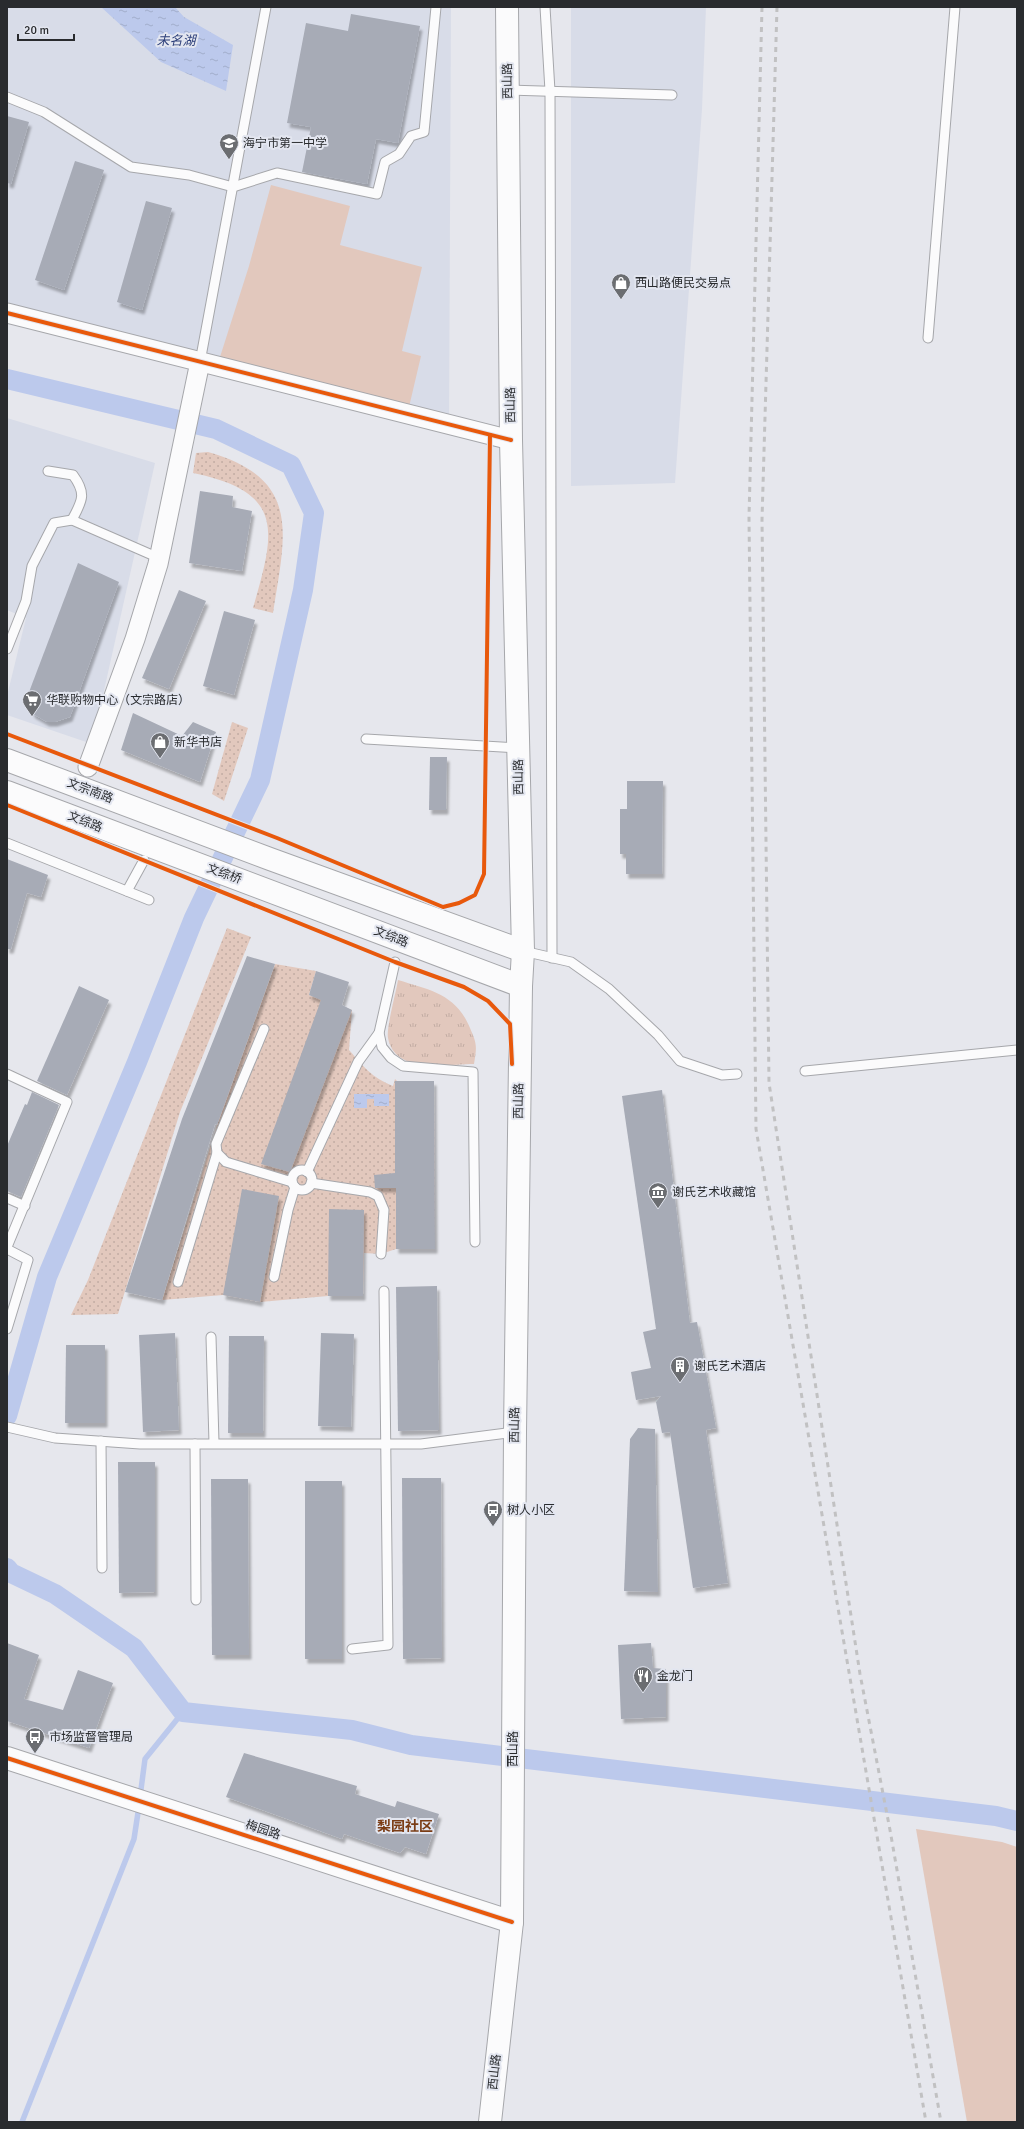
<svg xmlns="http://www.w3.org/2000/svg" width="1024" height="2129" font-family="Signika,'Noto Sans SC',sans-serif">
<defs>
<pattern id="park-tufts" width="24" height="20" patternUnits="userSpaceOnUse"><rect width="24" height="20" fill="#e2c8bd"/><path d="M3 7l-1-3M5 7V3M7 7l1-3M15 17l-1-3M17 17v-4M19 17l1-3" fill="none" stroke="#c2aca3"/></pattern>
<pattern id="garden-dots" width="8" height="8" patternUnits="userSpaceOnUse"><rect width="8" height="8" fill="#e2c8bd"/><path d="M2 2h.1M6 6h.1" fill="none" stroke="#c2aca3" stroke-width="1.8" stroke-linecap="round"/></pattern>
<pattern id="water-ripples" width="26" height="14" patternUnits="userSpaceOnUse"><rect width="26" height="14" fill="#bcc9ec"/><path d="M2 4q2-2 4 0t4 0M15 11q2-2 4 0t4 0" fill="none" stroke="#a2adcb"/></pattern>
<filter id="shadow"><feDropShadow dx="2.5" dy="4.5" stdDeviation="1" flood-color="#0004"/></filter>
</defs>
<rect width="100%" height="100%" fill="#e6e7ed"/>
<g fill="#d8dce8">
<path d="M 7,7 L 451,7 L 449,429 L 7,312 Z"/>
<path d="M 571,7 L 706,7 L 702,109 L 675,483 L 571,486 Z"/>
<path d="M 7,418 L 155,463 L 92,744 L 7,715 L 7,696 L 26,618 L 7,610 Z"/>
</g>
<g fill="#e2c8bd">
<path d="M 271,185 L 350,206 L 340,245 L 422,267 L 402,351 L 421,356 L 409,407 L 220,357 L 249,266 Z"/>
<path d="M 916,1829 L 1002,1842 L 1017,1847 L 1017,2122 L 967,2122 Z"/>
</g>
<path fill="url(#park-tufts)" d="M 398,980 C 430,990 456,994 470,1028 C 477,1044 477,1046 474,1064 C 447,1064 395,1075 388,1038 C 386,1028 396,993 398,980 Z"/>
<g fill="url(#garden-dots)">
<path d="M 208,452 C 303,479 285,535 273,613 L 253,608 C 275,532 286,492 193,473 L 196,453 Z"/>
<path d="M 232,722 L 248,728 L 224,801 L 212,794 Z"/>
<path d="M 227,928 L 251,937 L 180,1112 L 118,1314 L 71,1315 L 88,1280 Z"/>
<path d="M 275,964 L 316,971 L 309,995 L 352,1010 L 349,1050 C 364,1067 371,1077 393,1086 L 395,1079 L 397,1081 L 434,1081 L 435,1249 L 396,1249 L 381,1254 L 364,1253 L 363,1296 L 328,1296 L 260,1302 L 223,1295 L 162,1300 L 217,1125 Z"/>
</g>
<g fill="url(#water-ripples)">
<path d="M 101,7 L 175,7 L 184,17 L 233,45 L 226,91 L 161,62 Z"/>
<path d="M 354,1094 L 389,1094 L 389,1106 L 374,1106 L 374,1099 L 367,1099 L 367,1108 L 354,1108 Z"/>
</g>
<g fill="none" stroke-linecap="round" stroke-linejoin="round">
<g stroke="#bcc9ec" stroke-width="5.5">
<path d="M 140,1797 L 145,1759 L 183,1712"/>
<path d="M 22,2122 L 134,1839 L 139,1806"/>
</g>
<g stroke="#bcc9ec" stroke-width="20">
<path d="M 7,379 L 216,429 L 291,465 L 314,513 L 303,590 L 260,780 L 194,918 L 137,1062 L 47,1277 L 7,1416"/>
<path d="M 7,1568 L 11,1573 L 55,1594 L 134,1648 L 183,1712 L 352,1730 L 411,1745 L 996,1816 L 1017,1821"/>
</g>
</g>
<g fill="#a7abb6" filter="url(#shadow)">
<path d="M 351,14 L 420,26 L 398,143 L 376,139 L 367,184 L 302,172 L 311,127 L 287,123 L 306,23 L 348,31 Z"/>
<path d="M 7,116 L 29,122 L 11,184 L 7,183 Z"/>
<path d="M 75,161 L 104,170 L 64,290 L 35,280 Z"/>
<path d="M 146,201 L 172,208 L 142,310 L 117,302 Z"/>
<path d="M 200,491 L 233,496 L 232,507 L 252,511 L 242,571 L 189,563 Z"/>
<path d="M 78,563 L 119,582 L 70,717 L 55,722 L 47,722 L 33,714 L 26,700 Z"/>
<path d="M 179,590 L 206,601 L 169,689 L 142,678 Z"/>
<path d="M 224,611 L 255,620 L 234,695 L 203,686 Z"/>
<path d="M 133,713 L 182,736 L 193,722 L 216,732 L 200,782 L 121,750 Z"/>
<path d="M 430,757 L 447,757 L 446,810 L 429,810 Z"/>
<path d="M 627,781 L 663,781 L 662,874 L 626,874 L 626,854 L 620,854 L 620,809 L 627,809 Z"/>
<path d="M 7,859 L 48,875 L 41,897 L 27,893 L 11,949 L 7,949 Z"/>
<path d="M 247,956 L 275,964 L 217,1125 L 215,1124 L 162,1300 L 125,1292 L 182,1119 Z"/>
<path d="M 316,971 L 349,982 L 342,1005 L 352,1010 L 290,1172 L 261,1164 L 321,1000 L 309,995 Z"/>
<path d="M 79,986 L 109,1000 L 67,1095 L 37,1081 Z"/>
<path d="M 395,1081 L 434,1081 L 435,1249 L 396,1249 L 396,1188 L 375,1188 L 374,1175 L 395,1173 Z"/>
<path d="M 662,1090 L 690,1323 L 697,1322 L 716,1428 L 706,1430 L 728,1583 L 693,1588 L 670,1432 L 662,1433 L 656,1402 L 661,1396 L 636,1400 L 631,1372 L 651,1368 L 643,1332 L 656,1329 L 622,1096 Z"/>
<path d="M 32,1092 L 59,1105 L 21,1197 L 7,1191 L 7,1146 L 25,1104 L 27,1105 Z"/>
<path d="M 242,1189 L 279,1196 L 260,1302 L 223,1295 Z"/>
<path d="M 329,1209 L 364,1210 L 363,1296 L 328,1296 Z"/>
<path d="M 437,1286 L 439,1430 L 398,1431 L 396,1287 Z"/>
<path d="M 175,1333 L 179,1430 L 143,1432 L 139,1335 Z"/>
<path d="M 321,1333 L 354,1334 L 351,1427 L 318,1426 Z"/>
<path d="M 229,1336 L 264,1336 L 263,1433 L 228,1433 Z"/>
<path d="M 66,1345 L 105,1345 L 105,1423 L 65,1423 Z"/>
<path d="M 638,1428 L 655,1429 L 658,1592 L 624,1591 L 630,1439 Z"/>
<path d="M 118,1462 L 155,1462 L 155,1592 L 119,1593 Z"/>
<path d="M 402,1478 L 441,1478 L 442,1658 L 403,1659 Z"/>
<path d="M 211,1479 L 248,1479 L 249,1655 L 212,1655 Z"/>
<rect x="305" y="1481" width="37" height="178"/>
<path d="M 7,1643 L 39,1655 L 24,1699 L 63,1710 L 78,1670 L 113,1683 L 89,1748 L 7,1721 Z"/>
<path d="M 651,1643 L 653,1668 L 666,1669 L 666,1717 L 621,1719 L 618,1645 Z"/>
<path d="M 244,1753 L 357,1786 L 355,1794 L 395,1807 L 397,1801 L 439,1814 L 426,1854 L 405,1847 L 400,1853 L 344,1834 L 342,1839 L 226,1797 Z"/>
</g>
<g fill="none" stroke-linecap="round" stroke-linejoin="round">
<defs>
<g id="service">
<path d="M 545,7 L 550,91 L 552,958"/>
<path d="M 508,90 L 672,95"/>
<path d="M 7,97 L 44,112 L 131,167 L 189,175 L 233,187 L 277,173 L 377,194 L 385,162 L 399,154 L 411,136 L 424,132 L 436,7"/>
<path d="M 928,338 L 955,7"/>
<path d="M 200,362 L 266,7"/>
<path d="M 48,471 L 73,475 C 87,494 82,501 72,520"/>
<path d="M 7,649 L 26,601 L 32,566 L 54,523 L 72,520 L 159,558"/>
<path d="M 366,739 L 518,748"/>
<path d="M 7,843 L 149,900"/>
<path d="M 127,891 L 144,860"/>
<path d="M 523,951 L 571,962 L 609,989 L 658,1035 L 680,1061 L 722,1075 L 737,1074"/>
<path d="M 395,962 L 379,1033 L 382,1047 L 391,1058 L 403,1066 L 473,1072 L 475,1242"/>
<path d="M 264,1029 L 216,1144 L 217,1153 L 226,1162 L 292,1182"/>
<path d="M 805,1071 L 1017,1050"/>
<path d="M 7,1074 L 67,1102 L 7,1247"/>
<circle cx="302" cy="1180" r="10"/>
<path d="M 307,1172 L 358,1062 L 379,1033"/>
<path d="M 311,1183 L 370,1192 L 378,1196 L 384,1210 L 381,1254"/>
<path d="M 7,1198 L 25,1206"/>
<path d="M 7,1249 L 28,1260 L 7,1329"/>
<path d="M 274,1277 L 288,1210 L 295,1187"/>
<path d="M 178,1282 L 217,1153"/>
<path d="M 211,1337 L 214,1443"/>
<path d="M 7,1427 L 55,1438 L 140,1444 L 421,1444 L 515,1432"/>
<path d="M 101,1441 L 102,1568"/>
<path d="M 195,1444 L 196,1600"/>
<path d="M 352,1649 L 388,1645 L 384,1291"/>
</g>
<g id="minor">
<path d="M 7,313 L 511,440"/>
<path d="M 88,767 L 135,639 L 158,564 L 200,362"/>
</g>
<path id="tertiary" d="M 7,1758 L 512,1922"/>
<g id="secondary">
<path d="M 7,760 L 270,859 L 523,951"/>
<path d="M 7,792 L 521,986"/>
</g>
<path id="primary" d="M 490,2122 L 512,1922 L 515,1432 L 521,986 L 523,951 L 511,440 L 507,7"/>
</defs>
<use href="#service" stroke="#a6a7ab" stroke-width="11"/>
<use href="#minor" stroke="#a6a7ab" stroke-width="21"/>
<use href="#tertiary" stroke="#a6a7ab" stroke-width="24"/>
<use href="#secondary" stroke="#a6a7ab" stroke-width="24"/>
<use href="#primary" stroke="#a6a7ab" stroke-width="24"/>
<use href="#service" stroke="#fbfbfc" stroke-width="9"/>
<use href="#minor" stroke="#fbfbfc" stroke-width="19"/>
<use href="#tertiary" stroke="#fbfbfc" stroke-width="22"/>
<use href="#secondary" stroke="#fbfbfc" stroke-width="22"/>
<use href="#primary" stroke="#fbfbfc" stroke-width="22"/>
<g stroke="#c1c1c2" stroke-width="3" stroke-dasharray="5 5" stroke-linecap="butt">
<path d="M 762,7 L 749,517 L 756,1129 L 926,2122"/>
<path d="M 777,7 L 762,520 L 769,1083 L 860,1674 L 890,1830 L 941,2122"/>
</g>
<defs>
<g id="cycleway">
<path d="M 7,313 L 511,440"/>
<path d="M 7,734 L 277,838 L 443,907 L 459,903 L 475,895 L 484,874 L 490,435"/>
<path d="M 7,805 L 395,962 L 464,987 L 488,1001 L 510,1024 L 512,1064"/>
<path d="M 7,1758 L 512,1922"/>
</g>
</defs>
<use href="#cycleway" stroke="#e3e6f0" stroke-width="6"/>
<use href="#cycleway" stroke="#e8590c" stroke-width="4"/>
</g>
<defs>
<symbol id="school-pin" viewBox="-11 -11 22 30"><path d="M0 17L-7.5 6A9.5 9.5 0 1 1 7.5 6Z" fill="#6b6d71" stroke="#e3e6f0"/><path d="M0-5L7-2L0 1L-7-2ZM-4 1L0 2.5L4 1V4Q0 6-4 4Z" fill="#fff"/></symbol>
<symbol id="shop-pin" viewBox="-11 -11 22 30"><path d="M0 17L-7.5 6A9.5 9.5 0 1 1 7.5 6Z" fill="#6b6d71" stroke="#e3e6f0"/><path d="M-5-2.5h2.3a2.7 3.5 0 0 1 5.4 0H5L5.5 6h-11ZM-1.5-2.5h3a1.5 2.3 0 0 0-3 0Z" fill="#fff"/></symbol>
<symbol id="supermarket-pin" viewBox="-11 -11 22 30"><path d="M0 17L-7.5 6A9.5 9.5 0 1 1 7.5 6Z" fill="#6b6d71" stroke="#e3e6f0"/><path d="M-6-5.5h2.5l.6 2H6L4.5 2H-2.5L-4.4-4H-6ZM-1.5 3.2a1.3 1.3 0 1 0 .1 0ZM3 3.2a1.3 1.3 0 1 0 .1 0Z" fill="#fff"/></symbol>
<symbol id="museum-pin" viewBox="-11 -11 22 30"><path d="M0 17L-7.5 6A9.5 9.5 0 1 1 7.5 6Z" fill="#6b6d71" stroke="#e3e6f0"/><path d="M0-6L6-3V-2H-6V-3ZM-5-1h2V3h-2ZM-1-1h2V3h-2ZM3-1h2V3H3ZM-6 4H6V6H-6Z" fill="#fff"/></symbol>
<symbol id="building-pin" viewBox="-11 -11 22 30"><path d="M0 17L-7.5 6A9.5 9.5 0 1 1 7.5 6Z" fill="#6b6d71" stroke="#e3e6f0"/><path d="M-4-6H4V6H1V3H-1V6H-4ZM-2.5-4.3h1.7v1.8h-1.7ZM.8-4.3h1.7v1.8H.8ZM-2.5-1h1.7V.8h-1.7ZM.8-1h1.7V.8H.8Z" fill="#fff"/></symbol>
<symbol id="bus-pin" viewBox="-11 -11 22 30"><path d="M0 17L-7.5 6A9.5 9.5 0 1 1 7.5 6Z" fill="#6b6d71" stroke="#e3e6f0"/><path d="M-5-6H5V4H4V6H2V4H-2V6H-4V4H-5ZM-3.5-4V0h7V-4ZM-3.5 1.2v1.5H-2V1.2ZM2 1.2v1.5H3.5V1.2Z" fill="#fff"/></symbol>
<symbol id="restaurant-pin" viewBox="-11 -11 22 30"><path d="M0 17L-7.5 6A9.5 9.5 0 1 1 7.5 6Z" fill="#6b6d71" stroke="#e3e6f0"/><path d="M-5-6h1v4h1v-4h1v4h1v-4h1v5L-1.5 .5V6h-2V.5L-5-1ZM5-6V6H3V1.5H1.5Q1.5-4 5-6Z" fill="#fff"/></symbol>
</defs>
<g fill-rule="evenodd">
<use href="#school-pin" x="218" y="132" width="22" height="30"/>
<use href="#shop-pin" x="610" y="272" width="22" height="30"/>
<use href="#supermarket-pin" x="21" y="689" width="22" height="30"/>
<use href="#shop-pin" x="149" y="731" width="22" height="30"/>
<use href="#museum-pin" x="647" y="1181" width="22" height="30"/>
<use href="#building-pin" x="669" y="1355" width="22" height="30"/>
<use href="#bus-pin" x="482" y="1499" width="22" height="30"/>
<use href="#restaurant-pin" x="632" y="1665" width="22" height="30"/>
<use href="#bus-pin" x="24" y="1726" width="22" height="30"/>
</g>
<g text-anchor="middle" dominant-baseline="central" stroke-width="4" stroke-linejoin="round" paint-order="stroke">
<g font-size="12" fill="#292b2e" stroke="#e3e6f0">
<text transform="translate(508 81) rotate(-91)">西山路</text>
<text transform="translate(511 405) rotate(-91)">西山路</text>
<text transform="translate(519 777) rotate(-91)">西山路</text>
<text transform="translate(90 791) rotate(21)">文宗南路</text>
<text transform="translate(85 822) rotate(21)">文综路</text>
<text transform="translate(224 874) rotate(20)">文综桥</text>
<text transform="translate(391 937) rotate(21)">文综路</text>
<text transform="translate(519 1101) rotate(-89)">西山路</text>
<text transform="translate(515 1425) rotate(-89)">西山路</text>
<text transform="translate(513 1749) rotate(-90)">西山路</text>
<text transform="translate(263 1830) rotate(18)">梅园路</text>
<text transform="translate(495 2072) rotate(-84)">西山路</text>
</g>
<g font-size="12" fill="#292b2e" stroke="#e3e6f0" text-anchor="start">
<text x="243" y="143">海宁市第一中学</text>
<text x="635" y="283">西山路便民交易点</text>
<text x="46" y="700">华联购物中心（文宗路店）</text>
<text x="174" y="742">新华书店</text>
<text x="672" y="1192">谢氏艺术收藏馆</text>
<text x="694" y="1366">谢氏艺术酒店</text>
<text x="507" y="1510">树人小区</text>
<text x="657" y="1676">金龙门</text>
<text x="49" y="1737">市场监督管理局</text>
</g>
<g font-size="13" font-style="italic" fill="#2f417b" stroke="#e3e6f0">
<text x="176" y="41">未名湖</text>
</g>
<g font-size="14" font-weight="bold" fill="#7a3c15" stroke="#e3e6f0">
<text x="405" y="1826">梨园社区</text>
</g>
</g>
<rect width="1024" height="2129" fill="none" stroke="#292b2e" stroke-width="16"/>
<path d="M18 34v6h56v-6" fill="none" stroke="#292b2e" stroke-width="2"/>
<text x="24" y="34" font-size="12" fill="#292b2e" stroke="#e3e6f0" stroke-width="3" paint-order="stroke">20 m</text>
</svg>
